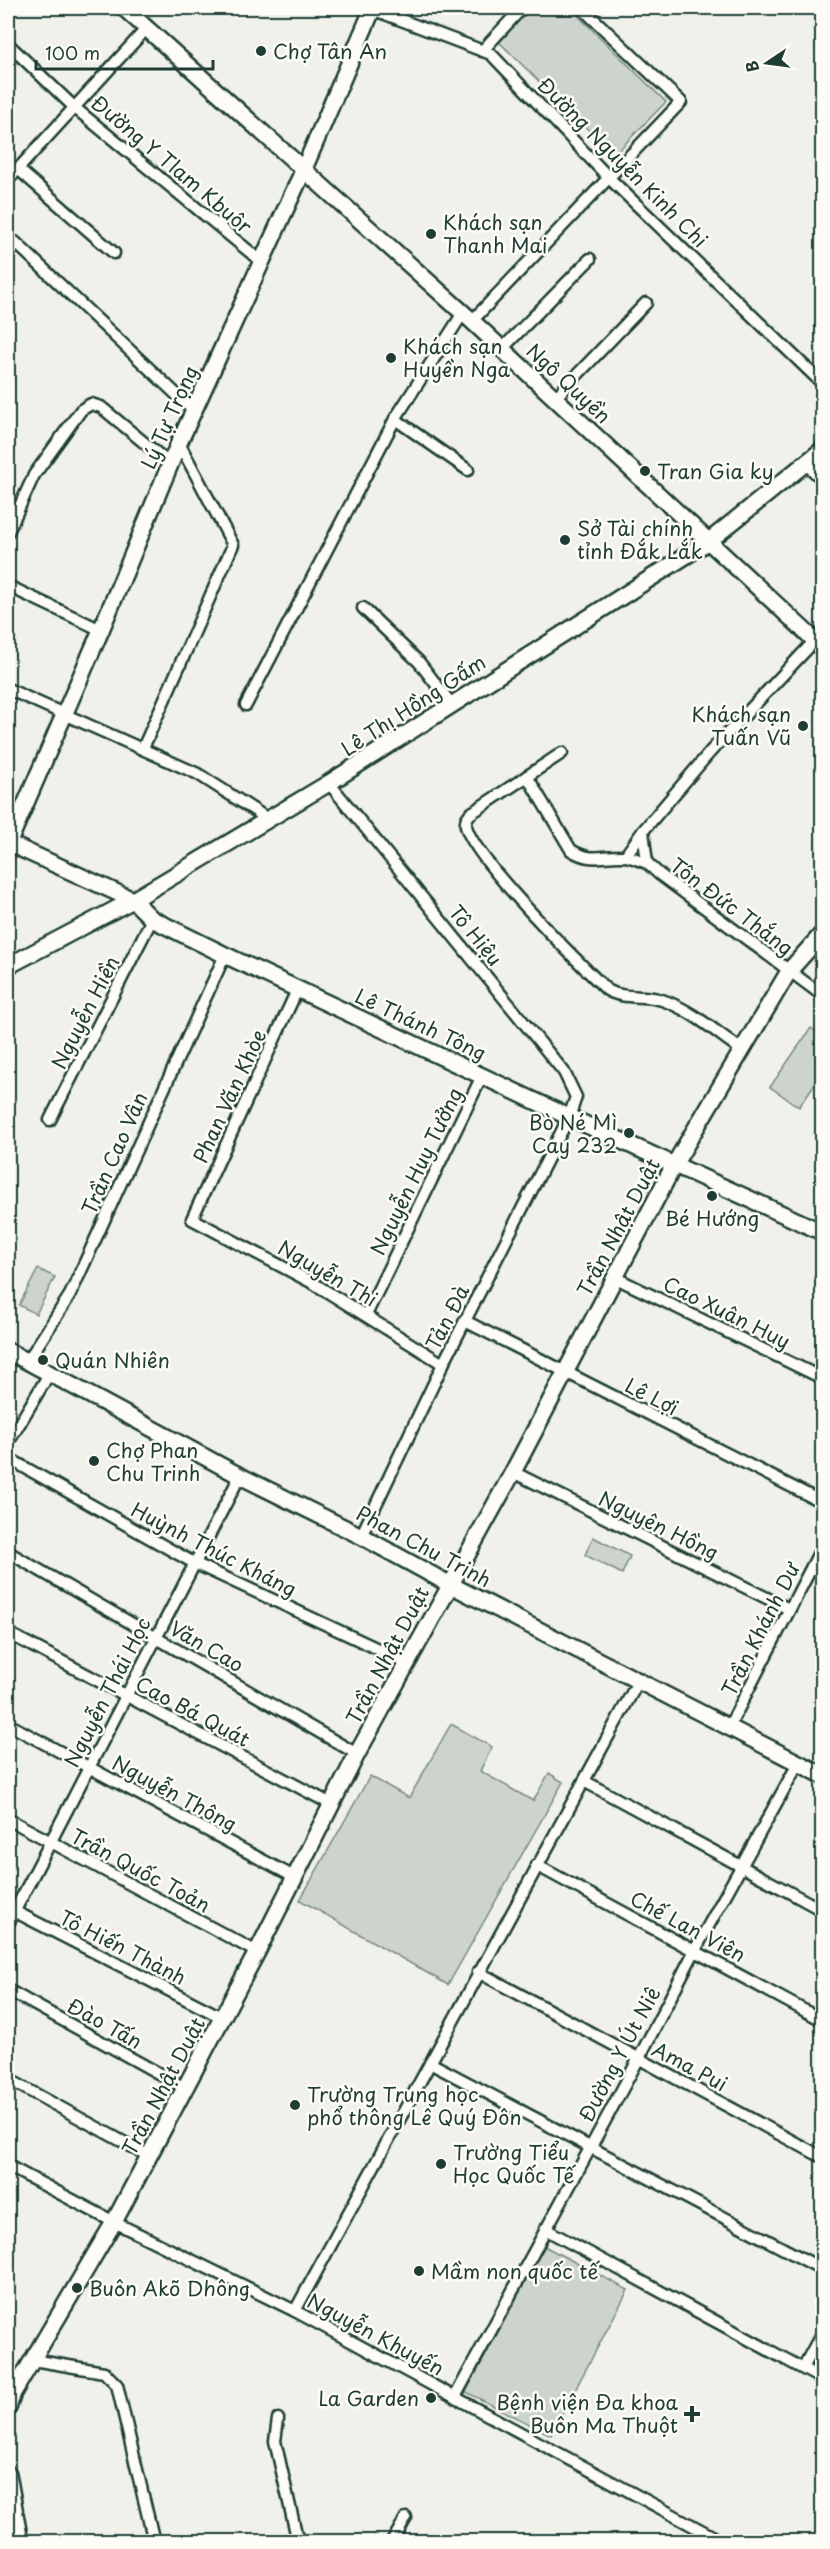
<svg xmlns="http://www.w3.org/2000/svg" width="830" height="2549" font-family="'Playpen Sans',sans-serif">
<rect width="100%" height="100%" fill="#f0f1eb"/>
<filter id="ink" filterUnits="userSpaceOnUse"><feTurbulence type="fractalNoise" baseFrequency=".0167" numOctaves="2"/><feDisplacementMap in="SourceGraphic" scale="12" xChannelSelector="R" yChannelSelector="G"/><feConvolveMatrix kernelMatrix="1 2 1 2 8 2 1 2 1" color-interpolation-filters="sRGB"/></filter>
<g filter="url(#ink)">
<g fill="#cdd3cd" stroke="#768880" stroke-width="1.5">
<path d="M 530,8 L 570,8 L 666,102 L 614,155 L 498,41 Z"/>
<path d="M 811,1028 L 822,1036 L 822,1073 L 799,1107 L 770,1087 Z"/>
<path d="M 38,1269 L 55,1277 L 36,1314 L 19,1305 Z"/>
<path d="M 593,1537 L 630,1556 L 622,1574 L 585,1555 Z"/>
<path d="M 451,1724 L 492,1747 L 480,1771 L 533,1801 L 549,1773 L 563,1782 L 448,1985 L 300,1900 L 370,1776 L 409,1798 Z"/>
<path d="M 544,2246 L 628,2290 L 551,2435 L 466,2392 Z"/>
</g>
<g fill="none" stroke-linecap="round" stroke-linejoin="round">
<defs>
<g id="street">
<path d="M 372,9 L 491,54 L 609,178 L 822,383"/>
<path d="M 8,44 L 75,108 L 262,262"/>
<path d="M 482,51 L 522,8"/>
<path d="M 18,169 L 114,253"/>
<path d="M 8,180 L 146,29"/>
<path d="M 15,242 L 194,411"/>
<path d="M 472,321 L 681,102 L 582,8"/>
<path d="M 502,349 L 590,259"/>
<path d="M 555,398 L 646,303"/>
<path d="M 395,419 L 468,470"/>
<path d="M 805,463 L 822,479"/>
<path d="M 8,532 L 34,475 L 81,410 L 91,404 L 101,407 L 170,464"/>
<path d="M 8,586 L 101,630"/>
<path d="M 363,608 L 419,662 L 452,705"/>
<path d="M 8,689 L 198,774 L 268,819"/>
<path d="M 246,705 L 395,419 L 463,313"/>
<path d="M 143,748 L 233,545 L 179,443"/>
<path d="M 562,753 L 470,814 C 467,817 465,820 466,826 C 473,858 579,963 607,990 C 624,1000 645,994 662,1000 C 692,1010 717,1033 742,1050"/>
<path d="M 527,776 L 571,850 C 592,863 601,855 624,856 C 631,856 640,861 647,863"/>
<path d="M 329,783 L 564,1072 L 576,1097 L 569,1117 L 443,1364 L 361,1536"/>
<path d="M 643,831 L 647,863 L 659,874 L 822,995"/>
<path d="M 626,855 L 643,831 L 710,752 L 822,633"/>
<path d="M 298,988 L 192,1219 L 313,1283 L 443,1364"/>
<path d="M 50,1120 L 152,919"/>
<path d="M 616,1278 L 822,1378"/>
<path d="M 366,1315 L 482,1076"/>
<path d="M 465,1321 L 822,1502"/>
<path d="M 27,1362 L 70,1295 L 225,955"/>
<path d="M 8,1443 L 49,1374"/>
<path d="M 8,1458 L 194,1563 L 408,1663"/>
<path d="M 513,1472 L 789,1609"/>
<path d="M 8,1552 L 357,1754"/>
<path d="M 8,1633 L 331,1804"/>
<path d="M 8,1724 L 294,1877"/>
<path d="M 729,1727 L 822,1547"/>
<path d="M 584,1781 L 822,1910"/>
<path d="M 8,1819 L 257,1952"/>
<path d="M 536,1865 L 822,2020"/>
<path d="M 8,1908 L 223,2018"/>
<path d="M 8,1924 L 240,1476"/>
<path d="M 478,1972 L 822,2157"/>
<path d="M 8,1990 L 185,2088"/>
<path d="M 430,2063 L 822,2269"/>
<path d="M 8,2079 L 149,2156"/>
<path d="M 8,2166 L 114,2222 L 295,2311 L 723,2542"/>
<path d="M 545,2229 L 822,2379"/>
<path d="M 295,2311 L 639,1680"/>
<path d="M 33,2360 L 104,2372 L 117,2385 L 154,2542"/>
<path d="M 803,2368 L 822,2333"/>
<path d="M 455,2397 L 638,2060 L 695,1950 L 799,1762"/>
<path d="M 278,2419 L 275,2441 L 298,2542"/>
<path d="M 392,2542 L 406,2518"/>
</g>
<g id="secondary">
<path d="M 124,8 L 472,321 L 822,647"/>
<path d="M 8,843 L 133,900 L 152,919 L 225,955 L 569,1117 L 822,1232"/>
<path d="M 8,844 L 101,630 L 179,443 L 303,171 L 373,8"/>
<path d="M 8,966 L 133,900 L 329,783 L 709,541 L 822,450"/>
<path d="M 8,1351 L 240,1476 L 361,1536 L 449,1584 L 822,1775"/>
<path d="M 8,2408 L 13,2393 L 114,2222 L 257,1952 L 357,1754 L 513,1472 L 674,1165 L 789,971 L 822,934"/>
<path d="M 8,2474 L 20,2542"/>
</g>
</defs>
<use href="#street" stroke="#1f3d34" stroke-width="15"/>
<use href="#secondary" stroke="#1f3d34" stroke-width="20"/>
<use href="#street" stroke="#fdfcf7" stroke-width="10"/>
<use href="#secondary" stroke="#fdfcf7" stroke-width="15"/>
</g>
</g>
<g fill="#1f3d34" stroke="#fdfcf7" stroke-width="2">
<circle cx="261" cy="51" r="6"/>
<circle cx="431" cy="234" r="6"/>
<circle cx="391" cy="358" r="6"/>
<circle cx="645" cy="471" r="6"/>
<circle cx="565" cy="540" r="6"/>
<circle cx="803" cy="726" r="6"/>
<circle cx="629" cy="1133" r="6"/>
<circle cx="712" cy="1196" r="6"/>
<circle cx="43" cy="1360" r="6"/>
<circle cx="94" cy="1461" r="6"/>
<circle cx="295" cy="2105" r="6"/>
<circle cx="441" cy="2164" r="6"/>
<circle cx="419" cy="2271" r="6"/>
<circle cx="77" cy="2288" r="6"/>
<circle cx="431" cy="2398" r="6"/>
<path d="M689 2405h6v6h6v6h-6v6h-6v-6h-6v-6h6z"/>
</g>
<g text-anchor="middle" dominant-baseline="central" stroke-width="5" stroke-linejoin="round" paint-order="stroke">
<g font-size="20" fill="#1f3d34" stroke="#fdfcf7" text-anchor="start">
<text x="273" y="51">Chợ Tân An</text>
<text x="443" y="222">Khách sạn<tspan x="443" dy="23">Thanh Mai</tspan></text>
<text x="403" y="346">Khách sạn<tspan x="403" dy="23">Huyền Nga</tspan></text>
<text x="657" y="471">Tran Gia ky</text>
<text x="577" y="528">Sở Tài chính<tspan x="577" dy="23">tỉnh Đắk Lắk</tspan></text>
<text x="791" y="714" text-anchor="end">Khách sạn<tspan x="791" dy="23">Tuấn Vũ</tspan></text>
<text x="617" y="1122" text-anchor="end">Bò Né Mì<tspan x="617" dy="23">Cay 232</tspan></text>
<text x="712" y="1218" text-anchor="middle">Bé Hướng</text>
<text x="55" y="1360">Quán Nhiên</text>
<text x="106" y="1450">Chợ Phan<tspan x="106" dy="23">Chu Trinh</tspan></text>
<text x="307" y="2094">Trường Trung học<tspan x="307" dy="23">phổ thông Lê Quý Đôn</tspan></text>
<text x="453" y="2152">Trường Tiểu<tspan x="453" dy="23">Học Quốc Tế</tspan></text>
<text x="431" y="2271">Mầm non quốc tế</text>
<text x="89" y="2288">Buôn Akõ Dhông</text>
<text x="419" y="2398" text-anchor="end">La Garden</text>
<text x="678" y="2402" text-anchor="end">Bệnh viện Đa khoa<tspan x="678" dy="23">Buôn Ma Thuột</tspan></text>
</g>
<g font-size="20" fill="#1f3d34" stroke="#fdfcf7">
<text transform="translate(623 162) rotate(45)">Đường Nguyễn Kinh Chi</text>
<text transform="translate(172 164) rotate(40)">Đường Y Tlam Kbuôr</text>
<text transform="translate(569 383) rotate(43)">Ngô Quyền</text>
<text transform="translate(169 417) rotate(-66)">Lý Tự Trọng</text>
<text transform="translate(413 705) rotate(-33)">Lê Thị Hồng Gấm</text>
<text transform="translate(732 906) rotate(37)">Tôn Đức Thắng</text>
<text transform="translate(476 935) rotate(51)">Tô Hiệu</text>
<text transform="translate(85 1012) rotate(-63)">Nguyễn Hiền</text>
<text transform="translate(421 1024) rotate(25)">Lê Thánh Tông</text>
<text transform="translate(229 1096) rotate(-65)">Phan Văn Khòe</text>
<text transform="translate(114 1153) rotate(-66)">Trần Cao Vân</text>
<text transform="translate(416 1171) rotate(-64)">Nguyễn Huy Tưởng</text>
<text transform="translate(618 1227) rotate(-62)">Trần Nhật Duật</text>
<text transform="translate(328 1273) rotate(30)">Nguyễn Thi</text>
<text transform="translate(727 1312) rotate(26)">Cao Xuân Huy</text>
<text transform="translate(447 1317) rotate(-63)">Tản Đà</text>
<text transform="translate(652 1396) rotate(27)">Lê Lợi</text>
<text transform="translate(659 1525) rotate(26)">Nguyên Hồng</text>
<text transform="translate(424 1546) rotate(28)">Phan Chu Trinh</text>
<text transform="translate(214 1549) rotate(27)">Huỳnh Thúc Kháng</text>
<text transform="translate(760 1629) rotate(-63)">Trần Khánh Dư</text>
<text transform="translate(207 1646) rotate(30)">Văn Cao</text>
<text transform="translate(387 1655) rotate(-62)">Trần Nhật Duật</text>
<text transform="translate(107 1692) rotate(-63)">Nguyễn Thái Học</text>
<text transform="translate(193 1711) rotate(28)">Cao Bá Quát</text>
<text transform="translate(175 1793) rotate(28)">Nguyễn Thông</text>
<text transform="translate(141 1870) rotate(28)">Trần Quốc Toản</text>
<text transform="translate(688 1926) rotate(28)">Chế Lan Viên</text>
<text transform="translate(123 1947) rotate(27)">Tô Hiến Thành</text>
<text transform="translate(105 2023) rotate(29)">Đào Tấn</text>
<text transform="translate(619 2054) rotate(-62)">Đường Y Út Niê</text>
<text transform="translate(690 2066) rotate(28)">Ama Pui</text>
<text transform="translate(163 2086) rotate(-62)">Trần Nhật Duật</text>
<text transform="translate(376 2334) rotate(28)">Nguyễn Khuyến</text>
</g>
</g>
<rect width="830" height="2549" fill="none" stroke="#fdfcf7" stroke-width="30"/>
<rect x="15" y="15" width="800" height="2519" fill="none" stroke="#1f3d34" stroke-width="2" filter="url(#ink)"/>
<g transform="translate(767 63) rotate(257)" stroke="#fdfcf7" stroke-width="4.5" paint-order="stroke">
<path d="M0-4.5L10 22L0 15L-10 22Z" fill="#1f3d34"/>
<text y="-9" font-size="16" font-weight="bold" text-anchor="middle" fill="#1f3d34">B</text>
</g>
<path d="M36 60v9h177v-9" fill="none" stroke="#1f3d34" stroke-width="3"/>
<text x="45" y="60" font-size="18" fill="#1f3d34" stroke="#fdfcf7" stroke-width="4.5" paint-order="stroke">100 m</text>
</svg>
